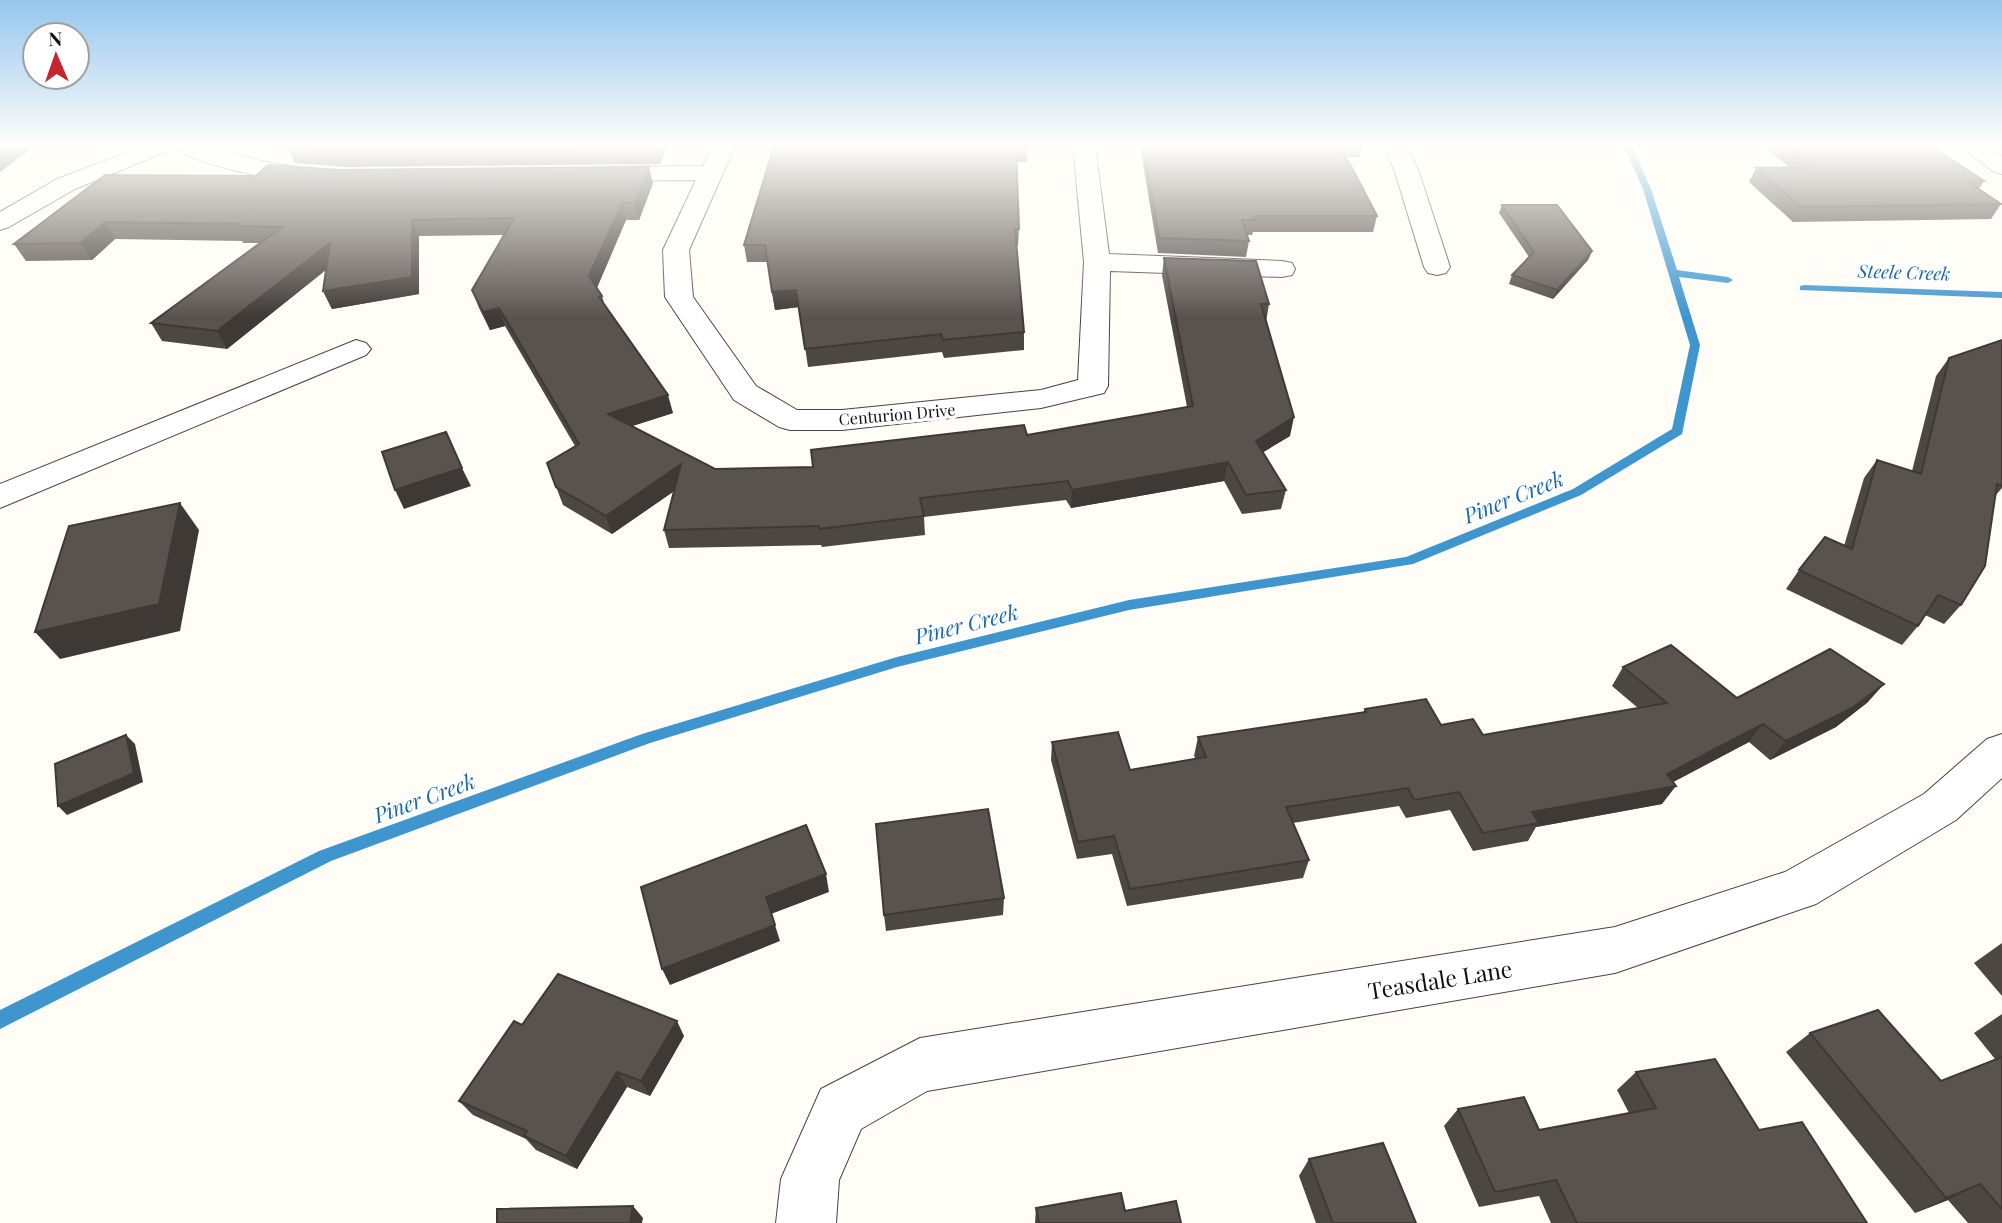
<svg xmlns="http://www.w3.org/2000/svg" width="2002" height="1223" font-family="'Playfair Display',serif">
<rect width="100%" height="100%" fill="#fffdf5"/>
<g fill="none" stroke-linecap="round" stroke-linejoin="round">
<g fill="#3f96cf" fill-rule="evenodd">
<path d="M 1624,146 L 1632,146 L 1651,189 L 1677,270 L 1728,277 L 1733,280 L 1728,283 L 1679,277 L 1700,345 L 1682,434 L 1581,495 L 1413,564 L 1129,610 L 897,667 L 650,743 L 331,861 L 0,1029 L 0,1010 L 319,851 L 642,734 L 897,657 L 1129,600 L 1406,557 L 1573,489 L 1672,429 L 1690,345 L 1643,189 Z"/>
<path d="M 1804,285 L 2002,292 L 2002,298 L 1800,290 L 1800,286 Z"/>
</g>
<defs>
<g id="minor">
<path d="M 145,146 L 205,146 L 265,162 L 323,171 L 327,176 L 323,181 C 299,187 193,165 175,148 L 75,189 L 9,227 L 0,230 L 0,212 L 57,179 Z"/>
<path d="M 713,146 L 735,146 L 689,250 L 693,297 L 756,386 L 797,410 L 842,410 L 1041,390 L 1078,380 L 1084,262 L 1073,146 L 1095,146 L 1109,254 L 1282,261 L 1292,263 L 1295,269 L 1292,275 L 1282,277 L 1110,271 L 1108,386 L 1104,393 L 1041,408 L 842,430 L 790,430 L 779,427 L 734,400 L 665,297 L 663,250 L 696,180 L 599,181 L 591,179 L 587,174 L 591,169 L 599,167 L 703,166 Z"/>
<path d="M 1384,146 L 1406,146 L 1419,172 L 1450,267 L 1446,273 L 1437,275 L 1428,273 L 1424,267 L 1395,172 Z"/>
<path d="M 1960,146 L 1986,146 L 2002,156 L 2002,174 L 1994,172 Z"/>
<path d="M 356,340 L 366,343 L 371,349 L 366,355 L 0,508 L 0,484 Z"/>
<path d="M 2002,734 L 2002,778 L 1956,820 L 1816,904 L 1615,973 L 927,1091 L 861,1129 L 839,1180 L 836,1223 L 776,1223 L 781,1179 L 821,1089 L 920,1038 L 1615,927 L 1785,872 L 1924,794 L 1987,739 Z"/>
</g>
</defs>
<use href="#minor" stroke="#444" stroke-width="2"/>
<use href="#minor" fill="#fff" fill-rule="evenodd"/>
</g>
<g fill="#4d4742">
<path d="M 291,146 L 667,146 L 660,164 L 347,167 L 295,163 L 288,148 Z"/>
<path d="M 774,146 L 1028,146 L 1027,162 L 1016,162 L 1019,229 L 1018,246 L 1016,246 L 1024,332 L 1024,350 L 944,358 L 942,352 L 808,367 L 799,307 L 775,310 L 767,262 L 747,262 L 744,245 Z"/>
<path d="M 1140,146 L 1363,146 L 1360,157 L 1346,157 L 1377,216 L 1373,232 L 1253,232 L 1252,235 L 1247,235 L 1249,241 L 1246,257 L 1158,253 Z"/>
<path d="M 1763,146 L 1931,146 L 1984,181 L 1979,189 L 2001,204 L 1991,219 L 1793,222 L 1749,182 L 1756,168 L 1789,167 Z"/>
<path d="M 340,170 L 653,183 L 639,220 L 626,220 L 597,288 L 602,296 L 605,306 L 673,413 L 632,426 L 715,469 L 813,467 L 1027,435 L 1187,407 L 1162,275 L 1164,258 L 1269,304 L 1266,322 L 1290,436 L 1263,452 L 1286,490 L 1281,509 L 1242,514 L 1224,481 L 1071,508 L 1066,500 L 924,517 L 925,535 L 822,547 L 821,545 L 669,548 L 664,530 L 674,491 L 612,534 L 563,505 L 547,463 L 575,446 L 505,326 L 490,330 L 479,308 L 472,290 L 504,235 L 419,236 L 419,294 L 332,309 L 323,291 L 326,270 L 227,349 L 162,341 L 151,323 L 260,243 L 243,243 L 242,241 L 115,239 L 92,260 L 26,261 L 14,244 L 256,176 Z"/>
<path d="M 1502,205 L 1592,251 L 1588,260 L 1553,299 L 1509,284 L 1512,275 L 1529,257 L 1499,213 Z"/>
<path d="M 2002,340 L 2002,488 L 1995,496 L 1961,605 L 1944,624 L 1925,615 L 1918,626 L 1902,645 L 1786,589 L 1799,570 L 1844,546 L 1864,478 L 1877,460 L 1912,471 L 1936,376 L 1949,358 Z"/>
<path d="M 1623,667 L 1737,698 L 1868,702 L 1836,727 L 1770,760 L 1749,742 L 1673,782 L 1662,804 L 1536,827 L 1528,841 L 1473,851 L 1450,810 L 1406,818 L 1399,806 L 1293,823 L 1309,860 L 1303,878 L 1127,906 L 1112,854 L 1077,859 L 1051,760 L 1052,742 L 1130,770 L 1196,759 L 1194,756 L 1198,737 L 1363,713 L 1365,709 L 1483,735 L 1638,708 L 1612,686 Z"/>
<path d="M 1004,898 L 1003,915 L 886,931 L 884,915 Z"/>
<path d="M 2002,943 L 2002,996 L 1974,963 Z"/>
<path d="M 2002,1014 L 2002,1223 L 1968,1223 L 1948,1200 L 1915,1213 L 1786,1052 L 1810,1033 L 1941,1081 L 1995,1059 L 1974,1033 Z"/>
<path d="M 522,1025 L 684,1036 L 650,1096 L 627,1087 L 577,1169 L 536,1150 L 526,1139 L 473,1115 L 459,1101 Z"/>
<path d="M 1636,1072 L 1759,1130 L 1867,1223 L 1551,1223 L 1539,1196 L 1479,1207 L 1444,1126 L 1458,1109 L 1539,1130 L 1629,1113 L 1617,1090 Z"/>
<path d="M 1309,1159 L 1416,1223 L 1316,1223 L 1299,1176 Z"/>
<path d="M 1036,1208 L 1125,1211 L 1181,1223 L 1035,1223 Z"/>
</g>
<g fill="#3f3936">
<path d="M 7,146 L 26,146 L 29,150 L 0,172 L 0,150 Z"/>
<path d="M 658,146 L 667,146 L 660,164 L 657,149 Z"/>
<path d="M 649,167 L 653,183 L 639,220 L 635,203 Z"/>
<path d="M 622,203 L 626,220 L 594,294 L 589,276 Z"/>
<path d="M 412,220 L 419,236 L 419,294 L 332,309 L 323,291 Z"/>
<path d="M 105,222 L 115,239 L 92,260 L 81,243 Z"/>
<path d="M 330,243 L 338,260 L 227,349 L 217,331 Z"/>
<path d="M 1592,251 L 1588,260 L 1553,299 L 1557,290 Z"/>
<path d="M 796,290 L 799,307 L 775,310 L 772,292 Z"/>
<path d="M 499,308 L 505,326 L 490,330 L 483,312 Z"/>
<path d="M 668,395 L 673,413 L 614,432 L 608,414 Z"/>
<path d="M 1294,417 L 1290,436 L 1252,459 L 1256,441 Z"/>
<path d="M 1228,462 L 1224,481 L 1071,508 L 1072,490 Z"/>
<path d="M 681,464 L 686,483 L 612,534 L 606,516 Z"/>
<path d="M 462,468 L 471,486 L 404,509 L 395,490 Z"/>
<path d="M 180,503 L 199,530 L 180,631 L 60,659 L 35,632 Z"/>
<path d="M 1884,684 L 1868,702 L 1836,727 L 1770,760 L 1786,741 Z"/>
<path d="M 1763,724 L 1749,742 L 1660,789 L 1676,786 L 1662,804 L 1536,827 L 1539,823 L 1532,812 L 1667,774 Z"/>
<path d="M 126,735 L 135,744 L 143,782 L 67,815 L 58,806 Z"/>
<path d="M 826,874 L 829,892 L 771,914 L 766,897 Z"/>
<path d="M 775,925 L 780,941 L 670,985 L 662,969 Z"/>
<path d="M 677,1021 L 684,1036 L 650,1096 L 641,1081 Z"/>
<path d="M 617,1072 L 627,1087 L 577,1169 L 566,1156 Z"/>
<path d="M 1980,1184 L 1948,1200 L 1915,1213 L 1946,1198 Z"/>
<path d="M 633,1206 L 643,1218 L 642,1223 L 630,1223 Z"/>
</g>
<g fill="#5a524d" stroke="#3f3936" stroke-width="2">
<path d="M 291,146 L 658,146 L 657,149 L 340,152 L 288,148 Z"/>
<path d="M 774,146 L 1028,146 L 1016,146 L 1019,229 L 1015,229 L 1024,332 L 943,340 L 941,334 L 805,349 L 796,290 L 772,292 L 765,245 L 744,245 Z"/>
<path d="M 1144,146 L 1337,146 L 1350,164 L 1377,216 L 1254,216 L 1255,220 L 1242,220 L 1249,241 L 1159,238 Z"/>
<path d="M 1787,146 L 1931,146 L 1984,181 L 1968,182 L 2001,204 L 1801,207 L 1756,168 L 1812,167 Z"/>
<path d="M 268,165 L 340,170 L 649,167 L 635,203 L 622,203 L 589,276 L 602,296 L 599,297 L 668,395 L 608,414 L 715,469 L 813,467 L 811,450 L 1024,425 L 1027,435 L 1193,406 L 1164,258 L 1256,261 L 1269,304 L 1261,304 L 1294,417 L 1256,441 L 1286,490 L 1246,495 L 1228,462 L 1072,490 L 1068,481 L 920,498 L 924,516 L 819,529 L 819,526 L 664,530 L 681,464 L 606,516 L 556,487 L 547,463 L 579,444 L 499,308 L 483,312 L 472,290 L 514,218 L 412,220 L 412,277 L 323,291 L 330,243 L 217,331 L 151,323 L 282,227 L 234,226 L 237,224 L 105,222 L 81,243 L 14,244 L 105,175 L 256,176 Z"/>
<path d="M 1502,205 L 1557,205 L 1592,251 L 1557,290 L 1512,275 L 1534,252 Z"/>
<path d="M 2002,340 L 2002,486 L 1997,484 L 1985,566 L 1961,605 L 1938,595 L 1918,626 L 1799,570 L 1825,537 L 1852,549 L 1877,460 L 1921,474 L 1949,358 Z"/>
<path d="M 446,432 L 462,468 L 395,490 L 382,452 Z"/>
<path d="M 180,503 L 159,604 L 35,632 L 69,526 Z"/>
<path d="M 1671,645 L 1737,698 L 1830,649 L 1884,684 L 1852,708 L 1786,741 L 1763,724 L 1667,774 L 1676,786 L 1532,812 L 1539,823 L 1483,833 L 1459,792 L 1414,800 L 1408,788 L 1286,807 L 1309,860 L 1130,889 L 1114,836 L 1078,842 L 1052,742 L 1118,732 L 1130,770 L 1206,757 L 1198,737 L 1366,712 L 1365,709 L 1426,699 L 1441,725 L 1473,719 L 1483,735 L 1667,703 L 1623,667 Z"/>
<path d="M 126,735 L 134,773 L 58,806 L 55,764 Z"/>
<path d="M 988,809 L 1004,898 L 884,915 L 876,824 Z"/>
<path d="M 806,825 L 826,874 L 766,897 L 775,925 L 662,969 L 641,887 Z"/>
<path d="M 558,974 L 677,1021 L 641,1081 L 617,1072 L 566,1156 L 524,1136 L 527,1131 L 459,1101 L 514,1021 L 522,1025 Z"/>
<path d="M 1878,1010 L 1941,1081 L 2002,1057 L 2002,1209 L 1980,1184 L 1946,1198 L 1810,1033 Z"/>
<path d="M 1715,1059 L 1759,1130 L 1802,1122 L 1867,1223 L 1577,1223 L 1556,1180 L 1495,1192 L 1458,1109 L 1524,1097 L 1539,1130 L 1656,1108 L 1636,1072 Z"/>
<path d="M 1383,1143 L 1416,1223 L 1333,1223 L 1309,1159 Z"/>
<path d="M 1121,1193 L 1125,1211 L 1176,1201 L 1181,1223 L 1039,1223 L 1036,1208 Z"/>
<path d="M 633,1206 L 630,1223 L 497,1223 L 497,1209 Z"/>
</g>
<linearGradient id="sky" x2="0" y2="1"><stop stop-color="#95c6ee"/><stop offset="0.46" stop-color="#fffefa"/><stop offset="1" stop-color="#fffefa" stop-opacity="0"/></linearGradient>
<rect width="2002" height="317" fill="url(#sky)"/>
<g text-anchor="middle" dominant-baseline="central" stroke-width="7" stroke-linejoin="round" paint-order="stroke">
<g font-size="16" fill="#111" stroke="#fff">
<text transform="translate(897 414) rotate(-5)">Centurion Drive</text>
</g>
<g font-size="18" font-style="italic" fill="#1768a6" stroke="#fff">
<text transform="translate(1904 272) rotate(2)">Steele Creek</text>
</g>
<g font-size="21" font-style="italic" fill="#1768a6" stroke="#fff">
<text transform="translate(1513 496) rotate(-22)">Piner Creek</text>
<text transform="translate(966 623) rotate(-14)">Piner Creek</text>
<text transform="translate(424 797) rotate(-20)">Piner Creek</text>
</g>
<g font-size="23" fill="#111" stroke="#fff">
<text transform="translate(1440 979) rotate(-9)">Teasdale Lane</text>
</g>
</g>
<g transform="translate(56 56) rotate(358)"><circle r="33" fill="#ffffff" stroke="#a0a0a0" stroke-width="2"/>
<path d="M0-5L12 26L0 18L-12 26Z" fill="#c4262e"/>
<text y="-10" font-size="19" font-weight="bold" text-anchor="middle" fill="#111111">N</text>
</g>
</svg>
